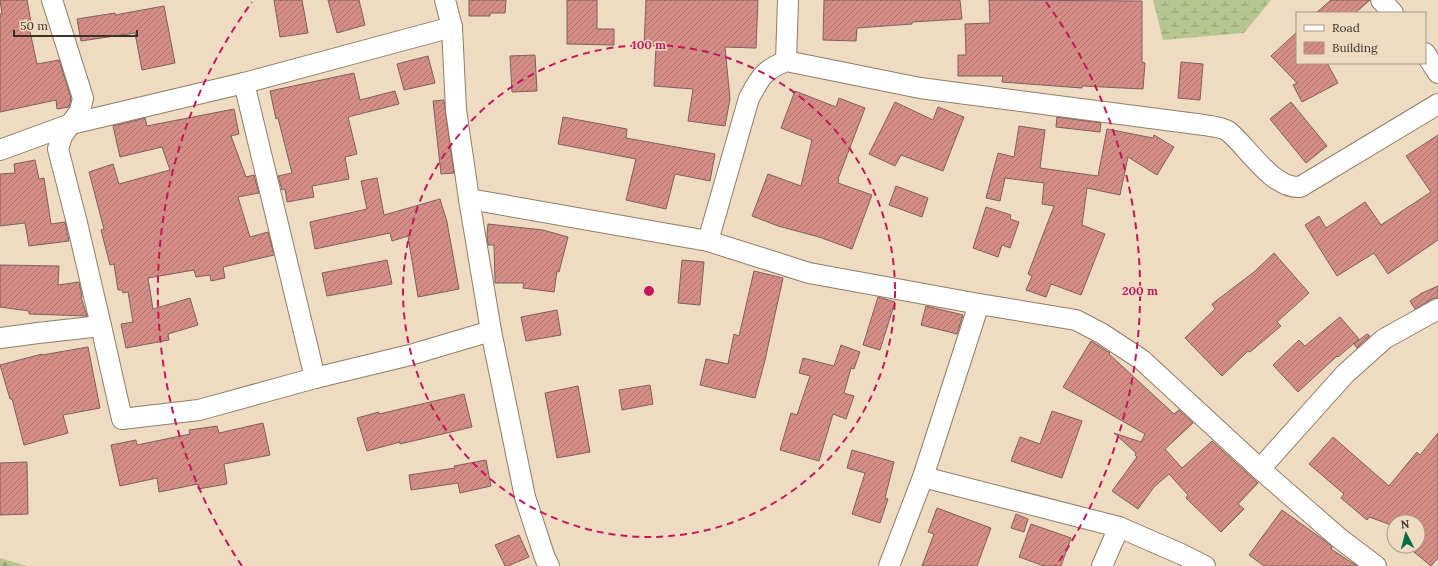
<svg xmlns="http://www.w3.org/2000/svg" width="1438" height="566" font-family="Lora,serif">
<defs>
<pattern id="forest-firs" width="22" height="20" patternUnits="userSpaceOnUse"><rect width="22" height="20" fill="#b7c690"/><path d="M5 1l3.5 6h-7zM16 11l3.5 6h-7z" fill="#96a176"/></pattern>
<pattern id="wetland-marsh" width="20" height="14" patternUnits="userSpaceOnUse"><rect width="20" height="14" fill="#b7c690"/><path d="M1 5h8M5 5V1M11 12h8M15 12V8" fill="none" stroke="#96a176"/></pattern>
<pattern id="building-hatch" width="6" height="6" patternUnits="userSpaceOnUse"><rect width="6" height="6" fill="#d48e87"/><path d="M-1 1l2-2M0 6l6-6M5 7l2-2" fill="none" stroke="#ad756e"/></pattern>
</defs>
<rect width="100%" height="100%" fill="#efdbc2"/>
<path fill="url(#forest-firs)" d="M 0,558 L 27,566 L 0,566 Z"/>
<path fill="url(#wetland-marsh)" d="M 1153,0 L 1271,0 L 1244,33 L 1163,40 Z"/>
<g fill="url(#building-hatch)" stroke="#7f605d">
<path d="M 0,0 L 27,0 L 31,22 L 28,22 L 37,64 L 59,60 L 71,98 L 69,107 L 57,109 L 56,100 L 0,112 L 0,14 L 2,14 Z"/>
<path d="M 274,0 L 302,0 L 308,33 L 280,37 Z"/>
<path d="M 328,0 L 359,0 L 365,25 L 337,33 Z"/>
<path d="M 469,0 L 506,0 L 505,13 L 490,13 L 490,16 L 469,16 Z"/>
<path d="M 567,0 L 597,0 L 597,29 L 614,29 L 614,45 L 567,44 Z"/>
<path d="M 646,0 L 758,0 L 756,48 L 725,47 L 730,99 L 725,126 L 688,121 L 693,89 L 654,86 L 656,46 L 644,46 Z"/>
<path d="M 824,0 L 960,0 L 962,19 L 912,22 L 912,24 L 857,28 L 856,41 L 823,40 Z"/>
<path d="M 989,0 L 1142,1 L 1142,62 L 1145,63 L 1143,89 L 1082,86 L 1082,88 L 1002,82 L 1003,76 L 958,76 L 958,55 L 966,55 L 965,24 L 990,23 Z"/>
<path d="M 1331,0 L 1370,0 L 1355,13 L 1316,13 Z"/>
<path d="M 164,6 L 175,63 L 142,70 L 135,33 L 81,41 L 77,19 L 115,13 L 115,15 Z"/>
<path d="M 1297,32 L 1297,63 L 1327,63 L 1338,83 L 1302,102 L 1293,85 L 1297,83 L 1271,56 Z"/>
<path d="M 535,55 L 537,91 L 512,92 L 510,56 Z"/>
<path d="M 428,56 L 435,83 L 404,90 L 397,64 Z"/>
<path d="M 1181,62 L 1203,64 L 1200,100 L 1178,98 Z"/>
<path d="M 354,73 L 360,100 L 395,91 L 399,104 L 348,117 L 357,154 L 345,157 L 349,179 L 312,186 L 314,197 L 287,202 L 285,189 L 282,190 L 278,176 L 292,173 L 278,118 L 276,119 L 270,91 Z"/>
<path d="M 795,91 L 836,107 L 839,98 L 865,108 L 838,179 L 839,180 L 838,183 L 872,195 L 852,249 L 819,237 L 778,226 L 752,216 L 768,174 L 801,186 L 812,140 L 781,128 Z"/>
<path d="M 444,100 L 454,173 L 441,174 L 433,101 Z"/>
<path d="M 895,102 L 933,120 L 938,107 L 964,117 L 943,171 L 901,155 L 895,166 L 869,154 Z"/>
<path d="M 1291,102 L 1327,146 L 1306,163 L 1270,119 Z"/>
<path d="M 234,109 L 239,134 L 231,136 L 246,177 L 254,175 L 259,193 L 238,197 L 250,237 L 268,232 L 274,255 L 223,267 L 225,278 L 211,281 L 210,275 L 196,277 L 194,270 L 148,278 L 153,309 L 190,298 L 198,325 L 168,334 L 169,340 L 126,348 L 121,324 L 133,322 L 128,292 L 123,293 L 122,290 L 118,290 L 114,264 L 110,265 L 101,230 L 104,229 L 89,172 L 113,164 L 119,184 L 170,170 L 162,147 L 120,157 L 113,126 L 145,118 L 147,126 Z"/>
<path d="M 563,117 L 627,129 L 626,138 L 715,154 L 710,181 L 675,174 L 666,209 L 626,200 L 636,159 L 558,144 Z"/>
<path d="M 1057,117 L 1101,123 L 1100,132 L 1056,127 Z"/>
<path d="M 1019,126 L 1045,130 L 1040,168 L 1098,176 L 1107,129 L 1153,138 L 1154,135 L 1174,147 L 1157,175 L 1128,157 L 1120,195 L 1087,188 L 1082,225 L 1105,234 L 1081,295 L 1051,284 L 1046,297 L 1026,290 L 1032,276 L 1028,274 L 1054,206 L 1042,204 L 1044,183 L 1005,178 L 1000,201 L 986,198 L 998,153 L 1014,157 Z"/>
<path d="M 1438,135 L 1438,240 L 1388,274 L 1374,253 L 1337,276 L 1305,225 L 1319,216 L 1326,228 L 1365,202 L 1381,225 L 1431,192 L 1406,156 Z"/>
<path d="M 35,160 L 39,179 L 44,178 L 51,224 L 65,222 L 69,241 L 29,246 L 25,223 L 0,226 L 0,174 L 15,173 L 14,164 Z"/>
<path d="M 377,178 L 384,215 L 440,199 L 447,222 L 459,289 L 418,297 L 408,236 L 392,241 L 390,233 L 315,249 L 310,222 L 367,209 L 361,181 Z"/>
<path d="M 896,186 L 928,198 L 922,217 L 889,205 Z"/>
<path d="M 986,207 L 1011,215 L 1010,219 L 1019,222 L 1010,248 L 1002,245 L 998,257 L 973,248 Z"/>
<path d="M 488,224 L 543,230 L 568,237 L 559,272 L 557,271 L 554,292 L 523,288 L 524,283 L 495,283 L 494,245 L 488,245 L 487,234 Z"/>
<path d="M 1274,253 L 1309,293 L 1277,322 L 1281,326 L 1250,352 L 1248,351 L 1222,376 L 1185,338 L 1215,309 L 1212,304 L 1254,272 Z"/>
<path d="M 387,260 L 392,284 L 327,296 L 322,273 Z"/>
<path d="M 682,260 L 704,262 L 700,305 L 678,303 Z"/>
<path d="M 0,265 L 59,266 L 58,285 L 79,282 L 82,297 L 81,297 L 87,316 L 29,314 L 29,311 L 0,307 Z"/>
<path d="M 754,271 L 783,278 L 765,360 L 755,398 L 700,385 L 706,359 L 728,364 L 734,334 L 739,336 Z"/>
<path d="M 1438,286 L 1438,298 L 1432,299 L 1415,309 L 1410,301 L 1422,293 Z"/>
<path d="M 878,297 L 895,302 L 880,350 L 863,345 Z"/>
<path d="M 926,306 L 963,315 L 957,334 L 921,325 Z"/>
<path d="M 557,310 L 561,335 L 526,341 L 521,317 Z"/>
<path d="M 1340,317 L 1359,339 L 1338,357 L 1337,356 L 1298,392 L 1273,365 L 1299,340 L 1305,346 Z"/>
<path d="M 1367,334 L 1370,336 L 1357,348 L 1354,344 Z"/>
<path d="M 1091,341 L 1110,353 L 1109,354 L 1174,414 L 1179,410 L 1193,423 L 1165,449 L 1182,468 L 1212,441 L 1258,483 L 1238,504 L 1244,509 L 1221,532 L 1186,498 L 1188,495 L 1169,474 L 1154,487 L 1138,509 L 1112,491 L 1137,457 L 1135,455 L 1136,453 L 1114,433 L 1141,442 L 1145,434 L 1063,387 Z"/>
<path d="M 841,345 L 860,352 L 854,369 L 851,368 L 844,393 L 854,396 L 846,419 L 833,414 L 819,461 L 780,450 L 791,413 L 797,415 L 810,376 L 799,373 L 803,358 L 834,366 Z"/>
<path d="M 88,347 L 100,408 L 63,415 L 68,433 L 24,445 L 12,399 L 10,399 L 0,365 L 42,354 L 42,355 Z"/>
<path d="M 650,385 L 653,404 L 622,410 L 619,390 Z"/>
<path d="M 578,386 L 590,452 L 557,458 L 545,393 Z"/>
<path d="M 464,394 L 472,427 L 400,444 L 400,442 L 367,451 L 357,418 L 379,412 L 379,414 Z"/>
<path d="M 1052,411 L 1082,421 L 1062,478 L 1011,461 L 1020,437 L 1040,444 Z"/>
<path d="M 263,423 L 270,455 L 224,464 L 227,484 L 198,489 L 198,484 L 159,492 L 157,478 L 120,486 L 111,445 L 136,440 L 137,445 L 190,434 L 189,430 L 217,426 L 219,433 Z"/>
<path d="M 1438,433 L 1438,558 L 1431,566 L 1409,548 L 1410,546 L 1418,546 L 1418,522 L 1394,522 L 1394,526 L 1369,517 L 1367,520 L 1341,498 L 1344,494 L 1309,464 L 1333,437 L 1389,486 L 1417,452 L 1420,455 Z"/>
<path d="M 852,450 L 894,462 L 885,498 L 888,499 L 880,523 L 852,514 L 865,473 L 847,468 Z"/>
<path d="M 486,460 L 491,486 L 460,493 L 458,483 L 411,490 L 409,475 L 455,468 L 454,466 Z"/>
<path d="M 27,462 L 28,514 L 0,515 L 0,463 Z"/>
<path d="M 937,508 L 991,528 L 977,566 L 922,566 L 934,534 L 928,532 Z"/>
<path d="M 1282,510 L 1325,541 L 1332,547 L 1331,549 L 1357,566 L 1264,566 L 1249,555 Z"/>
<path d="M 1016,514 L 1028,519 L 1024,532 L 1011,528 Z"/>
<path d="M 1031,524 L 1071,538 L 1061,566 L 1044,566 L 1019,557 Z"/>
<path d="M 519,535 L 529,557 L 508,566 L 505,566 L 495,545 Z"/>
</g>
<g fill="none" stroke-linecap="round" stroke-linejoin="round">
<defs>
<g id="minor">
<path d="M 52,0 L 83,98 L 80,111 L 62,136 L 58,149 L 77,223 L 101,326"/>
<path d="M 445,0 L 452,27 L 456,110 L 469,199 L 491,331 L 525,497 L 545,558 L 549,566"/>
<path d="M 1381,0 L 1393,13"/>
<path d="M 1425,53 L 1438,73"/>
<path d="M 786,61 L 788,0"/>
<path d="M 244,83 L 315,378"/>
<path d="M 0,150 L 71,124 L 244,83 L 452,27"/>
<path d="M 469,199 L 708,241 L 809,273 L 979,304 L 1076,320 L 1101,333 L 1142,360 L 1260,469 L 1339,538 L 1376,566"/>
<path d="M 708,241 L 749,98 C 761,76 763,71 786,61 L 920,88 L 1204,125 C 1210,126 1222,127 1228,131 C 1247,146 1272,189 1300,187 L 1438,104"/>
<path d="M 0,338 L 38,333 L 101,326 L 122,419 L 199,410 L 315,378 L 410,355 L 491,331"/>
<path d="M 1260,469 L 1345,374 L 1384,339 L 1438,309"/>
<path d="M 923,477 L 1119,527 L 1181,554 L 1205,566"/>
<path d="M 889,566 L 923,477 L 979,304"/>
<path d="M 1102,566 L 1119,527"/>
</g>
</defs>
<use href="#minor" stroke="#8f7d66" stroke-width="22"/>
<use href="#minor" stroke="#fff" stroke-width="20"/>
</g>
<g fill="none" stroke="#c2185b" stroke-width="2" stroke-dasharray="7 5">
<circle cx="649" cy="291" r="246"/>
<path d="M242 566A491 491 0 0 1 252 2M1046 2A491 491 0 0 1 1056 566"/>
</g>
<circle cx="649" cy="291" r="6" fill="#c2185b" stroke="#efdbc2" stroke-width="2"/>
<g font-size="12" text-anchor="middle" font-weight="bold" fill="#c2185b" stroke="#efdbc2" stroke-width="3" stroke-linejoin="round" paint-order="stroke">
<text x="649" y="49">100 m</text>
<text x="1140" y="295">200 m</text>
</g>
<rect x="1296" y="12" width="130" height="52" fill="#efdbc2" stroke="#a79784"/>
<rect x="1304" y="25" width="20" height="6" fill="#ffffff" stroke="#a79784"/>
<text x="1332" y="32" font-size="12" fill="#3a3228">Road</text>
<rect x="1304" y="42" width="20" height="12" fill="url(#building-hatch)" stroke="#a79784"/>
<text x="1332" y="52" font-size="12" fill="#3a3228">Building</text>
<g transform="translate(1406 534) rotate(354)"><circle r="19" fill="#efdbc2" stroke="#a79784"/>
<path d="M0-3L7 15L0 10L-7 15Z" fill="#006d45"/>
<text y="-6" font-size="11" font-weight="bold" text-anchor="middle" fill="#3a3228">N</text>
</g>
<path d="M14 30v6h123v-6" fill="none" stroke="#3a3228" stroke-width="2"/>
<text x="20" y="30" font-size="12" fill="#3a3228" stroke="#efdbc2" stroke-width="3" paint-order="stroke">50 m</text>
</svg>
